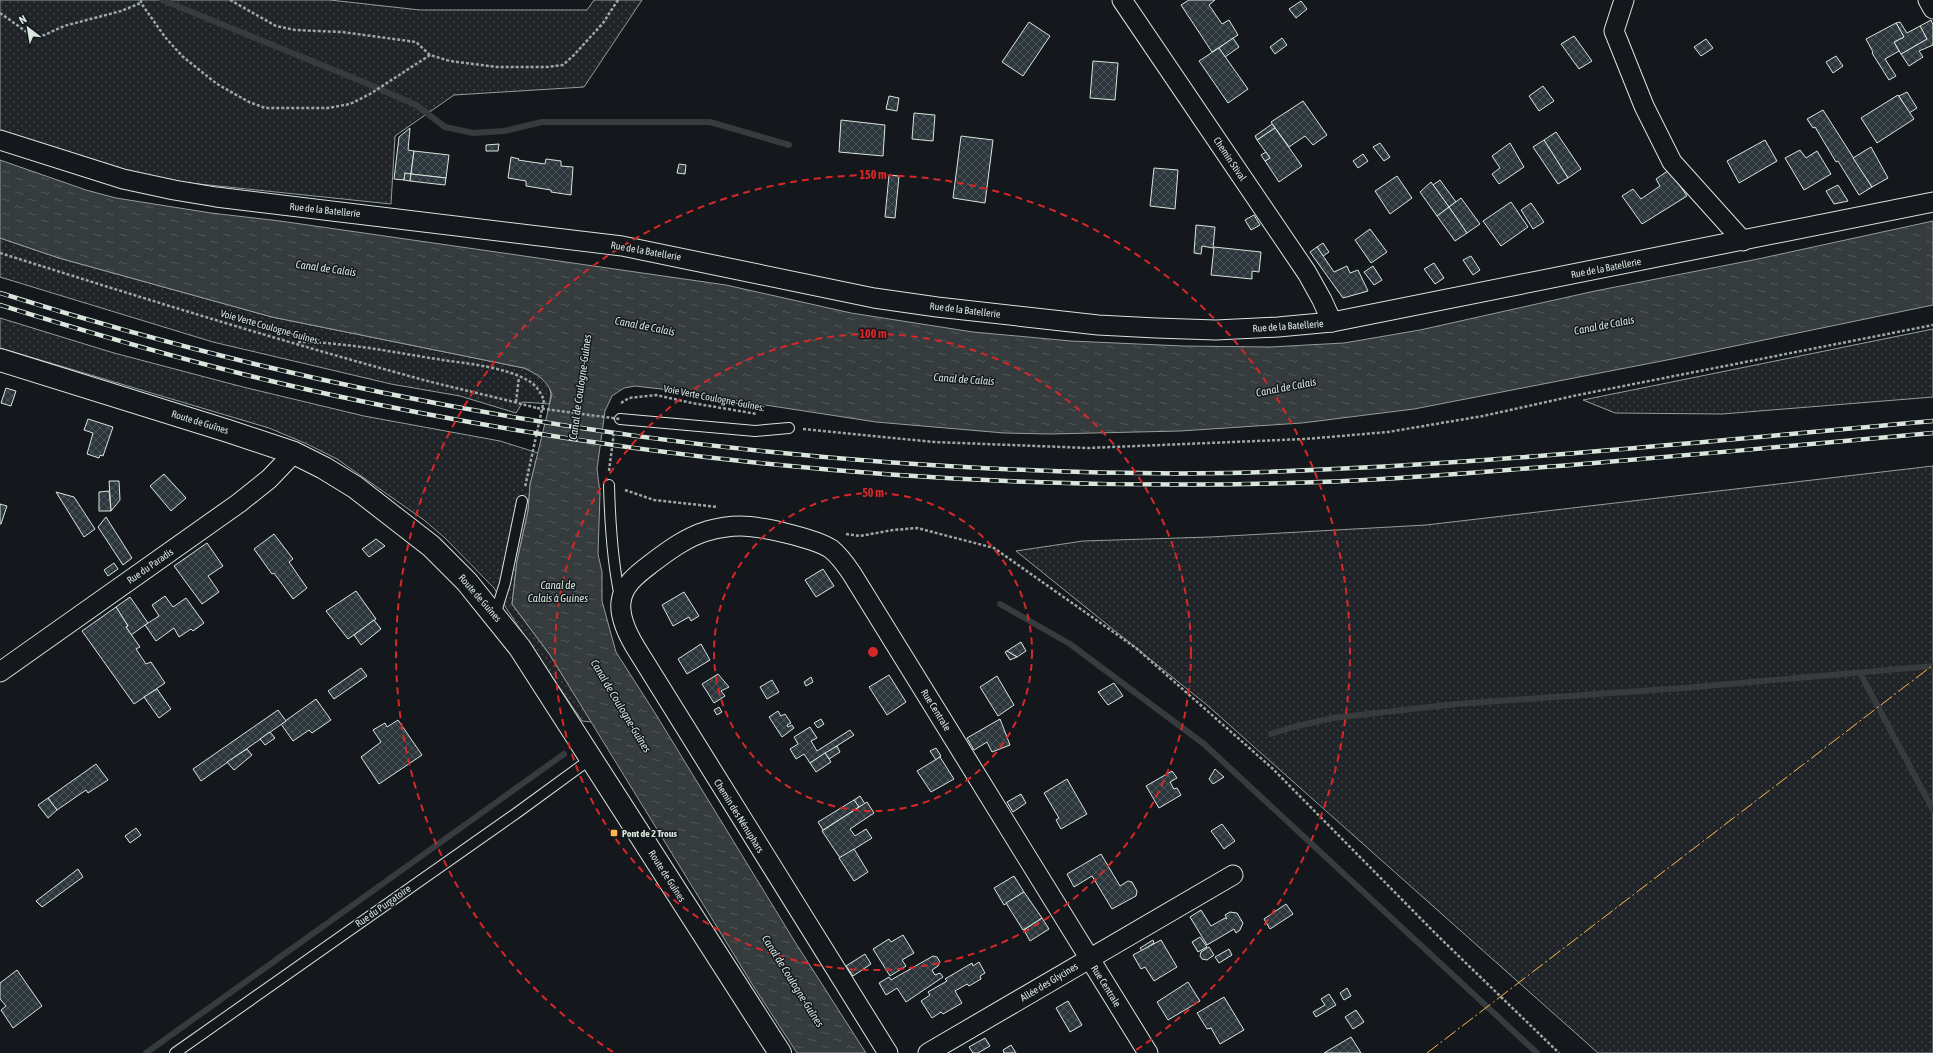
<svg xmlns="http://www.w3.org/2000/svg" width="1933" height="1053" font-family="'Asap Condensed',sans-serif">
<defs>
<pattern id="grass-dots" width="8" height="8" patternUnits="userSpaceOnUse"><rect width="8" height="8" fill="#202428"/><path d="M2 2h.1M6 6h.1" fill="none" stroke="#404447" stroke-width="1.8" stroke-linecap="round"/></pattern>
<pattern id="water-ripples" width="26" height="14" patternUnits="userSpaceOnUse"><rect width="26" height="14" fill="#363b3e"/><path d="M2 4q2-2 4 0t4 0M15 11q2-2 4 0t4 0" fill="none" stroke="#525759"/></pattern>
<pattern id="building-cross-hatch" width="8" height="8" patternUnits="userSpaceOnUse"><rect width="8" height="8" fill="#2c363c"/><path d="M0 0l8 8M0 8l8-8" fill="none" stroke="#4a5358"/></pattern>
</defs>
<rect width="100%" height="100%" fill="#14181c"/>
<g fill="url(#grass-dots)" stroke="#939e99">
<path d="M 0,0 L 330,0 L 420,10 L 587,10 L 594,0 L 642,0 L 584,87 L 454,95 L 395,136 L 391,204 L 180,182 L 105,167 L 0,134 Z"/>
<path d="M 0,238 L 59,258 L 272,317 L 524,368 C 541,376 556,383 549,404 L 523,402 L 516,413 L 460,396 L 391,384 L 213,342 L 0,277 Z"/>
<path d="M 0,318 L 114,353 L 243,387 L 364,416 L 500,441 L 538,453 L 530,485 L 528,511 L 517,561 L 512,604 L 550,655 L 592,722 L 582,721 L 508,611 L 494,588 L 445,538 L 424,520 L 337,459 L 307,444 L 269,428 L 0,348 Z"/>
<path d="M 1933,329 L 1933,397 L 1722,414 L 1615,413 L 1583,400 Z"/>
<path d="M 1933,466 L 1933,1053 L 1598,1053 L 1207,705 L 1016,551 L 1083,541 L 1210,537 L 1426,525 Z"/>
</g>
<path fill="url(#water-ripples)" stroke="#939e99" d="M 0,160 L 86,190 L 116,198 L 211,213 L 280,221 L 726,285 L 851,313 L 973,332 L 1071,341 L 1183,346 L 1270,347 L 1344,343 L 1420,330 L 1595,291 L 1758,259 L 1933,221 L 1933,305 L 1672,359 L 1414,409 L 1302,423 L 1180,431 L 1050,434 L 1004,433 L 876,422 L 661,389 L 635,386 L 624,388 L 612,396 L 605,411 L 597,469 L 600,493 L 598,554 L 602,572 L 602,601 L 616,652 L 655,713 L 795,942 L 866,1053 L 797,1053 L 752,984 L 550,655 L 512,604 L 517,561 L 528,511 L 530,485 L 552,394 C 547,380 537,374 524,368 L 272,317 L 59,258 L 0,238 Z"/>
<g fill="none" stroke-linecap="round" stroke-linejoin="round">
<g stroke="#363b3e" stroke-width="6">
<path d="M 162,0 L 366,83 L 416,105 L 445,127 L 473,133 L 504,131 L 542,122 L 710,122 L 789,145"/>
<path d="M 1000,604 L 1070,644 L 1204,744 L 1537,1053"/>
<path d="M 1860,673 L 1933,810"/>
<path d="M 1271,734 L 1293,727 L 1333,718 L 1456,704 L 1683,688 L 1933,666"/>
<path d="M 146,1053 L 564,754"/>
</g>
</g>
<g fill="url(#building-cross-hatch)" stroke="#d8e6dc">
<path d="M 1189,0 L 1215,0 L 1209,5 L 1222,24 L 1229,20 L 1238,35 L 1212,52 L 1181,5 Z"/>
<path d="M 1301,1 L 1307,9 L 1296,18 L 1289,9 Z"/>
<path d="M 1931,20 L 1933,25 L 1933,45 L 1919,51 L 1923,57 L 1909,66 L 1901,54 L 1927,39 L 1920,26 Z"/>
<path d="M 1029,22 L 1050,36 L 1023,76 L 1002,62 Z"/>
<path d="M 1900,22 L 1907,33 L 1920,26 L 1927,39 L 1901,54 L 1894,42 L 1904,37 L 1896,23 Z"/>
<path d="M 1896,23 L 1904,37 L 1894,42 L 1899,51 L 1885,59 L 1896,76 L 1889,80 L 1872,53 L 1873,52 L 1866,39 Z"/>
<path d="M 1574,36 L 1592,61 L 1579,69 L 1561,44 Z"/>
<path d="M 1233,38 L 1239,47 L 1225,57 L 1219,48 Z"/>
<path d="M 1282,38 L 1287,45 L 1275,54 L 1270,47 Z"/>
<path d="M 1706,39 L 1713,48 L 1701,56 L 1694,47 Z"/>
<path d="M 1219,48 L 1248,89 L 1228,103 L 1199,61 Z"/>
<path d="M 1836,56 L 1843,66 L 1833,73 L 1826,62 Z"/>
<path d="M 1093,61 L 1118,63 L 1115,100 L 1090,98 Z"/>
<path d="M 1543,86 L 1554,101 L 1539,111 L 1529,96 Z"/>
<path d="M 1907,92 L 1917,108 L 1909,113 L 1899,96 Z"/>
<path d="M 1898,95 L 1914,119 L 1877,143 L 1861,118 Z"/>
<path d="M 889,96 L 899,98 L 897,111 L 886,109 Z"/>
<path d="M 1303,101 L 1327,135 L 1313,145 L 1305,136 L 1289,147 L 1271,122 Z"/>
<path d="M 1823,110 L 1872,187 L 1859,195 L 1838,161 L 1836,162 L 1815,127 L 1813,128 L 1807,119 Z"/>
<path d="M 914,113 L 935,115 L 933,141 L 912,139 Z"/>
<path d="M 841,120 L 885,125 L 883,156 L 839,152 Z"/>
<path d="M 1272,124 L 1275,128 L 1257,140 L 1255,136 Z"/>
<path d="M 410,128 L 408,150 L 414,151 L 411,174 L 405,173 L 404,180 L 394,179 L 399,137 Z"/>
<path d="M 1275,128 L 1302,166 L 1279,182 L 1265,161 L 1270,158 L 1257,140 Z"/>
<path d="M 1556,132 L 1581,169 L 1568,178 L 1544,140 Z"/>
<path d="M 961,136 L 993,140 L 985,203 L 953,198 Z"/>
<path d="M 1544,140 L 1568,178 L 1558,184 L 1533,147 Z"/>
<path d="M 1765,140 L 1777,161 L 1739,183 L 1727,161 Z"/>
<path d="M 1380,143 L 1390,157 L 1384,161 L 1373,147 Z"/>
<path d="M 1510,143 L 1524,167 L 1499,184 L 1492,174 L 1500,168 L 1492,156 Z"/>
<path d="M 499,144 L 498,151 L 486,151 L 486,145 Z"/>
<path d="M 1871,147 L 1888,178 L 1872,187 L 1853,158 Z"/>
<path d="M 1800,150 L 1806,158 L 1817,151 L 1831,174 L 1804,190 L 1785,158 Z"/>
<path d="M 414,151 L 449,155 L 446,178 L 411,174 Z"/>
<path d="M 1266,152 L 1270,158 L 1265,161 L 1261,155 Z"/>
<path d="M 1363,154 L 1368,161 L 1358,168 L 1353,161 Z"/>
<path d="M 511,157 L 519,159 L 518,160 L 545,164 L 546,159 L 561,161 L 561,166 L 573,167 L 571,195 L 551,192 L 551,190 L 526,186 L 526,181 L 508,178 Z"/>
<path d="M 679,164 L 686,165 L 685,174 L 677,173 Z"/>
<path d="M 1154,168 L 1178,170 L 1175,209 L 1150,206 Z"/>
<path d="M 1669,170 L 1687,196 L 1642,224 L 1622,196 L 1633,189 L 1641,199 L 1660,186 L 1656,179 Z"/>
<path d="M 405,173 L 411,174 L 410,181 L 404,180 Z"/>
<path d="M 411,174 L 446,178 L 445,185 L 410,181 Z"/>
<path d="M 889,175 L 899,176 L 895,218 L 885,217 Z"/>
<path d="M 1397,176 L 1412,198 L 1390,214 L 1375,191 Z"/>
<path d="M 1440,180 L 1456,202 L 1449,207 L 1433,185 Z"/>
<path d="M 1431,182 L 1449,207 L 1437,216 L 1420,192 Z"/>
<path d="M 1838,185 L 1848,201 L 1834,204 L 1826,191 Z"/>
<path d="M 1461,198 L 1480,224 L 1467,233 L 1449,207 Z"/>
<path d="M 1511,202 L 1528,227 L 1501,246 L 1483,221 Z"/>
<path d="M 1531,203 L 1544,222 L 1533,229 L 1521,210 Z"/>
<path d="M 1449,207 L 1467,233 L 1455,241 L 1437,216 Z"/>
<path d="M 1254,215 L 1260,225 L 1251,230 L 1245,220 Z"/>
<path d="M 1196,225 L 1215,227 L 1213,248 L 1202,246 L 1201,254 L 1194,253 Z"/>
<path d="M 1370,229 L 1387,252 L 1371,263 L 1355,240 Z"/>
<path d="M 1323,243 L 1329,252 L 1323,256 L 1317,247 Z"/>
<path d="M 1214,247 L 1261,252 L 1259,272 L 1252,271 L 1252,279 L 1211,275 Z"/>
<path d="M 1317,247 L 1334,272 L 1347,266 L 1350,273 L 1358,270 L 1368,291 L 1343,298 L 1310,252 Z"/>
<path d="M 1471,256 L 1480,270 L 1473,275 L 1463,260 Z"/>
<path d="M 1434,263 L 1444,278 L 1435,284 L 1424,269 Z"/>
<path d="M 1373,266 L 1382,280 L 1374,285 L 1364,272 Z"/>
<path d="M 6,388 L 16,391 L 11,406 L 1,403 Z"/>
<path d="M 88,419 L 113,427 L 103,456 L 100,455 L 99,458 L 87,454 L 93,433 L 84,430 Z"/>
<path d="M 164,474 L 186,498 L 171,511 L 150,486 Z"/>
<path d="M 109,481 L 119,481 L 120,500 L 111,511 Z"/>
<path d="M 109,491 L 111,511 L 99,511 L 99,492 Z"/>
<path d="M 56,492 L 74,497 L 95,529 L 84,537 Z"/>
<path d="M 0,504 L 7,506 L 1,524 L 0,524 Z"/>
<path d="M 106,517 L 132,558 L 123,565 L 98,527 Z"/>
<path d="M 274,534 L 293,559 L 289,562 L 307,588 L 293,599 L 274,573 L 272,574 L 254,549 Z"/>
<path d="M 376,539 L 385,546 L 369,557 L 362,549 Z"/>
<path d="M 207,543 L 223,566 L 208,576 L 219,592 L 202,604 L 174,566 Z"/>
<path d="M 114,563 L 118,569 L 108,576 L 104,570 Z"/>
<path d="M 823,569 L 834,586 L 816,597 L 805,580 Z"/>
<path d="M 356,591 L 376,619 L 348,639 L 326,611 Z"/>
<path d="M 684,592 L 699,616 L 691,621 L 689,617 L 673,626 L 662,605 Z"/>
<path d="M 165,596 L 173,607 L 186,598 L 204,623 L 193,631 L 191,629 L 179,637 L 174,628 L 156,641 L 145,625 L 159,616 L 152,605 Z"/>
<path d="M 130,597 L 148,623 L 131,635 L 126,627 L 128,626 L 116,607 Z"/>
<path d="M 116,607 L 128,626 L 126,627 L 140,647 L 136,649 L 146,664 L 151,662 L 165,683 L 134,704 L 82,631 Z"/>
<path d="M 374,620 L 381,629 L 361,645 L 354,635 Z"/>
<path d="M 1021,642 L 1026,651 L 1017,657 L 1007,651 Z"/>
<path d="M 701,644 L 710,660 L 687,674 L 678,659 Z"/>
<path d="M 1007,651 L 1017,657 L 1010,660 L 1005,652 Z"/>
<path d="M 361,668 L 367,676 L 334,699 L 328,691 Z"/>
<path d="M 718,674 L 729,687 L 721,691 L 725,696 L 714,703 L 702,684 Z"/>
<path d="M 889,675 L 906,702 L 887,715 L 869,687 Z"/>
<path d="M 997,676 L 1014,705 L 998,716 L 980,687 Z"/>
<path d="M 811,677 L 813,682 L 806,686 L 804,682 Z"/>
<path d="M 772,680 L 779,692 L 767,699 L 760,687 Z"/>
<path d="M 1114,683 L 1123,696 L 1108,705 L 1098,692 Z"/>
<path d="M 157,689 L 171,709 L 159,718 L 144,697 Z"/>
<path d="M 316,699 L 331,720 L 312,733 L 309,730 L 293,741 L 281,724 Z"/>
<path d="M 719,707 L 722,712 L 717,715 L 714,710 Z"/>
<path d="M 278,710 L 286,721 L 201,781 L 193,769 Z"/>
<path d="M 778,711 L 781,716 L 785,714 L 791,723 L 787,725 L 788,727 L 792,725 L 794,728 L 782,737 L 769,717 Z"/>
<path d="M 821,719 L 824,724 L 818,728 L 814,723 Z"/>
<path d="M 1000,719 L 1010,745 L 992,752 L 987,742 L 974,750 L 967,738 Z"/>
<path d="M 398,720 L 422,755 L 379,784 L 361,757 L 381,742 L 373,730 L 385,723 L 387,727 Z"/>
<path d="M 810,727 L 817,738 L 811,741 L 817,751 L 850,730 L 854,735 L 810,763 L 804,754 L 796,759 L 790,749 L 798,744 L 794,737 Z"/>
<path d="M 270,732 L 275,738 L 265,745 L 260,739 Z"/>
<path d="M 837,746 L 840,752 L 829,759 L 825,753 Z"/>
<path d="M 936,748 L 941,756 L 936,760 L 930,751 Z"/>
<path d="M 247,749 L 252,755 L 234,770 L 227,762 Z"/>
<path d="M 825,753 L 831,762 L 816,772 L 810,763 Z"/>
<path d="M 940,757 L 954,779 L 931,792 L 917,771 Z"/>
<path d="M 96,764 L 108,780 L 88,793 L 86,790 L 57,810 L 48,798 Z"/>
<path d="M 1215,769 L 1224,777 L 1213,784 L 1209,779 Z"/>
<path d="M 1172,771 L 1177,778 L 1170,782 L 1174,789 L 1177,788 L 1181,795 L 1159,808 L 1146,786 Z"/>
<path d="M 1067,779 L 1087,814 L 1061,829 L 1056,820 L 1059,818 L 1044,793 Z"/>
<path d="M 1021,794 L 1026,803 L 1013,812 L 1007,802 Z"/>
<path d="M 860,796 L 865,804 L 859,807 L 854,800 Z"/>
<path d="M 48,798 L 57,810 L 48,818 L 38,805 Z"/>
<path d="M 854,800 L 859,807 L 823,830 L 818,822 Z"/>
<path d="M 867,802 L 874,813 L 850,829 L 855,836 L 866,829 L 872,838 L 840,858 L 822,831 Z"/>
<path d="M 1222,824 L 1235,841 L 1224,849 L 1211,831 Z"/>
<path d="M 136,828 L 141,835 L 130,843 L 125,836 Z"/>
<path d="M 854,849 L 868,872 L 854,881 L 839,858 Z"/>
<path d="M 1101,854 L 1120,886 L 1128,881 L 1132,882 L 1137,891 L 1136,896 L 1112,909 L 1092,876 L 1074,887 L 1067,874 Z"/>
<path d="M 78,869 L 83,877 L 42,907 L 36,901 Z"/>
<path d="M 1014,876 L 1024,892 L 1004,905 L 994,888 Z"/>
<path d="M 1024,892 L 1042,918 L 1023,930 L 1006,903 Z"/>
<path d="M 1286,904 L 1293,914 L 1270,929 L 1264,919 Z"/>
<path d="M 1201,910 L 1211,926 L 1225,918 L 1227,919 L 1225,915 L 1230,912 L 1237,913 L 1243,923 L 1240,930 L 1236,933 L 1234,929 L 1207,945 L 1190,917 Z"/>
<path d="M 1042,918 L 1049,929 L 1030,941 L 1024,930 Z"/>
<path d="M 903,935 L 914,953 L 902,960 L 906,966 L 890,976 L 873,949 L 889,939 L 891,942 Z"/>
<path d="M 1200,937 L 1207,947 L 1198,952 L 1192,942 Z"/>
<path d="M 1153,940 L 1154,943 L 1142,951 L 1140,948 Z"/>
<path d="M 1161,940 L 1177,967 L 1154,981 L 1145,967 L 1141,969 L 1133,955 Z"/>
<path d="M 1209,947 L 1214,955 L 1207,960 L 1202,959 L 1200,956 L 1201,952 Z"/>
<path d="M 1229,949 L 1232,955 L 1219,963 L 1215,957 Z"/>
<path d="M 865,954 L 871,964 L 853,976 L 846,966 Z"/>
<path d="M 933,956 L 937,957 L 940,962 L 938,966 L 932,970 L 935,975 L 940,973 L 943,977 L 906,1002 L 897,988 L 886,995 L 879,983 L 889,977 L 891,980 Z"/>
<path d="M 979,962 L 985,973 L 980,976 L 981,979 L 969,986 L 967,984 L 955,991 L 962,1003 L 943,1014 L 941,1012 L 932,1018 L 921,1001 L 930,995 L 928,992 L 947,981 L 945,979 L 972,963 L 973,966 Z"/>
<path d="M 17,970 L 42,1006 L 13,1028 L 1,1010 L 6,1006 L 0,999 L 0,983 Z"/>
<path d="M 1188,982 L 1200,1001 L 1168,1020 L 1157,1002 Z"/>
<path d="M 1347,988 L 1351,996 L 1344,1000 L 1340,993 Z"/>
<path d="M 1329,994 L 1336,1005 L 1316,1017 L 1313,1012 L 1325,1005 L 1321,999 Z"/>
<path d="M 1224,997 L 1244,1030 L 1220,1044 L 1211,1028 L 1207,1029 L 1197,1013 Z"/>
<path d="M 1068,1001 L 1082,1025 L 1070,1032 L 1056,1008 Z"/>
<path d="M 1356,1010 L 1364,1022 L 1353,1029 L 1345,1017 Z"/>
<path d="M 1351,1037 L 1361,1053 L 1324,1053 Z"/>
<path d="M 985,1038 L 990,1046 L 978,1053 L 973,1053 L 969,1047 Z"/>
<path d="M 1011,1045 L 1016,1053 L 1004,1053 L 1003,1050 Z"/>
</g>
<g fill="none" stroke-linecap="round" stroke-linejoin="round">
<defs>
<g id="lane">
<path d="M 620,419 L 755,431 L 789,428"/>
<path d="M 609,485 C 610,523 612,560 620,597"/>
<path d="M 495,615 L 505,583 L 522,501"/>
<path d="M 175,1053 L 518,812 L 592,758"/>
</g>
<g id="street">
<path d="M 1122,0 L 1307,273 L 1322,300 L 1332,322"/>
<path d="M 1624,0 L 1614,31 L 1644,106 L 1672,162 L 1743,241"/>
<path d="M 1928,0 L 1933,9"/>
<path d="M 0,140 L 123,179 L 174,190 L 216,197 L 622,246 L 874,298 L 937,307 L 1098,325 L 1156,328 L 1216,330 L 1278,327 L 1332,322 L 1933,202"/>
<path d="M 0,672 L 239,503 L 269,479 L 294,453"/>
<path d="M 888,1053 L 639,653 C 630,639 619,619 621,602 C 623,584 639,573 652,563 C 669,550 687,537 707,531 C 718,528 729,526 740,526 C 760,526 814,538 831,549 C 840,556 846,565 852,574 L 1148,1053"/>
<path d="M 928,1053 L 1233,875"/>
</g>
<path id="secondary" d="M 0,360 L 228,431 L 294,453 L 324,468 L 355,487 L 431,546 L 467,582 L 520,648 L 780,1053"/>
</defs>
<use href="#lane" stroke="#d8e6dc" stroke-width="12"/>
<use href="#street" stroke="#d8e6dc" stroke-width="21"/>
<use href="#secondary" stroke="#d8e6dc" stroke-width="24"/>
<g stroke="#9da8a2" stroke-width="2.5" stroke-dasharray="3 2" stroke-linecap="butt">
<path d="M 141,0 L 141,3 L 165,37 L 182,56 L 217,84 L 249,102 L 265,108 L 328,108 L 350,104 L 370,94 L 430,55"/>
<path d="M 230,0 L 276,26 L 295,30 L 342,32 L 416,42 L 430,55 L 450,61 L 497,67 L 547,67 L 563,65 L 574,55 L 603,23 L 618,0"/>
<path d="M 0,13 L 31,35 L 40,37 L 64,26 L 121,11 L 141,3"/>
<path d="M 0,253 C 133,295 267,337 402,374 C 447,387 493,396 537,408"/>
<path d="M 298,342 C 345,342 391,352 437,359 C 467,364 503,366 529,381 C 536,385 541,393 544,400 L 525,487"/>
<path d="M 516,402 L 519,377"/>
<path d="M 621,403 L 629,398 L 656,395 L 692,403 L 757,414"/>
<path d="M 803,429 L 934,442 L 1088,448 L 1305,439 L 1388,432 L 1483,416 L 1578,395 L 1933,325"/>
<path d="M 609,471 L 614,432"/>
<path d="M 625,490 L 654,500 L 718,507"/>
<path d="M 846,534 L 860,536 L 893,530 L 917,528 L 994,548 L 1136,648 L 1272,768 L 1439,937 L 1559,1053"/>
</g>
<use href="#lane" stroke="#14181c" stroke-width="10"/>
<use href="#street" stroke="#14181c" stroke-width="19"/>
<use href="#secondary" stroke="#14181c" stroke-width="22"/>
<defs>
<g id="rail">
<path d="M 0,293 C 287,384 584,440 885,462 C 999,470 1114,475 1228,473 C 1464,467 1698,442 1933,421"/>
<path d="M 0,305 C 109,339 220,371 332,395 C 645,462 966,492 1287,483 C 1382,481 1477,472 1571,465 C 1692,455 1812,444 1933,433"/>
</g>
</defs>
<use href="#rail" stroke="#d8e6dc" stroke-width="4.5"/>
<use href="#rail" stroke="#14181c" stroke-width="3" stroke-dasharray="9" stroke-linecap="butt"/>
<path stroke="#9da8a2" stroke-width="2.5" stroke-dasharray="3 2" stroke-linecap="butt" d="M 537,408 L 620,419"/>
<path stroke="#ffb74d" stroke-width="1" stroke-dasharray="14 3 2 3" stroke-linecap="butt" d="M 1427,1053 L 1933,665"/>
</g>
<g fill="none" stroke="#d62828" stroke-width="2" stroke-dasharray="7 5">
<circle cx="873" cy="652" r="159"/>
<circle cx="873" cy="652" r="318"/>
<path d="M613 1052A477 477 0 1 1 1133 1052"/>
</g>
<rect fill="#ffb74d" stroke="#14181c" stroke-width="1.5" x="610" y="829" width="8" height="8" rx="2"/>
<g text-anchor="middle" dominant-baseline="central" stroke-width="3" stroke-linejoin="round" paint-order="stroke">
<g font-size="10" fill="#d8e6dc" stroke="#14181c">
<text transform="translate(1230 159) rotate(56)">Chemin Stival</text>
<text transform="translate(325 210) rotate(6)">Rue de la Batellerie</text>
<text transform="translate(646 251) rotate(10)">Rue de la Batellerie</text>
<text transform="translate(1606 268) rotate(-11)">Rue de la Batellerie</text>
<text transform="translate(965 310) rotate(7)">Rue de la Batellerie</text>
<text transform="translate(1288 326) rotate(-4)">Rue de la Batellerie</text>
<text transform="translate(270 327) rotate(16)">Voie Verte Coulogne-Guînes:</text>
<text transform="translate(714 398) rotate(11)">Voie Verte Coulogne-Guînes:</text>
<text transform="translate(200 422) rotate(17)">Route de Guînes</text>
<text transform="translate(150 566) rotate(-35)">Rue du Paradis</text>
<text transform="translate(480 598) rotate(49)">Route de Guînes</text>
<text transform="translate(936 710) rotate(58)">Rue Centrale</text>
<text transform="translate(739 816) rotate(58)">Chemin des Nénuphars</text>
<text transform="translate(667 876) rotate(57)">Route de Guînes</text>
<text transform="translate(383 906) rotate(-35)">Rue du Purgatoire</text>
<text transform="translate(1049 982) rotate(-31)">Allée des Glycines</text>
<text transform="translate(1106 986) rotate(58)">Rue Centrale</text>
</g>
<g font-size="10" font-weight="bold" fill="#d8e6dc" stroke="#14181c" text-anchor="start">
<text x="622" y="833">Pont de 2 Trous</text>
</g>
<g font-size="11" font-style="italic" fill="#d8e6dc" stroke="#14181c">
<text transform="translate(326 268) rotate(8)">Canal de Calais</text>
<text transform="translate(1604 325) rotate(-11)">Canal de Calais</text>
<text transform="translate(645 326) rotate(11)">Canal de Calais</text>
<text transform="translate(964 379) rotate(4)">Canal de Calais</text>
<text transform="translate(580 387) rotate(-82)">Canal de Coulogne-Guînes</text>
<text transform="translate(1286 387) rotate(-11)">Canal de Calais</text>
<text x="558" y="585">Canal de<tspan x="558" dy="13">Calais à Guines</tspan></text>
<text transform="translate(621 706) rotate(59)">Canal de Coulogne-Guînes</text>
<text transform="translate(793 981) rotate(58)">Canal de Coulogne-Guînes</text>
</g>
</g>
<circle cx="873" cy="652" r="6" fill="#d62828" stroke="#14181c" stroke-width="2"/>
<g font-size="12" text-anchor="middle" font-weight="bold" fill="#d62828" stroke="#14181c" stroke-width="3" stroke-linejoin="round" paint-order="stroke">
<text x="873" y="179">150 m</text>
<text x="873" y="338">100 m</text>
<text x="873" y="497">50 m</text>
</g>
<g transform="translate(28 28) rotate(329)" stroke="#14181c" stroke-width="3" paint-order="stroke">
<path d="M0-3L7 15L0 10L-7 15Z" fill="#d8e6dc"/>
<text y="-6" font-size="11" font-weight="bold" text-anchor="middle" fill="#d8e6dc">N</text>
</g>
</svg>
